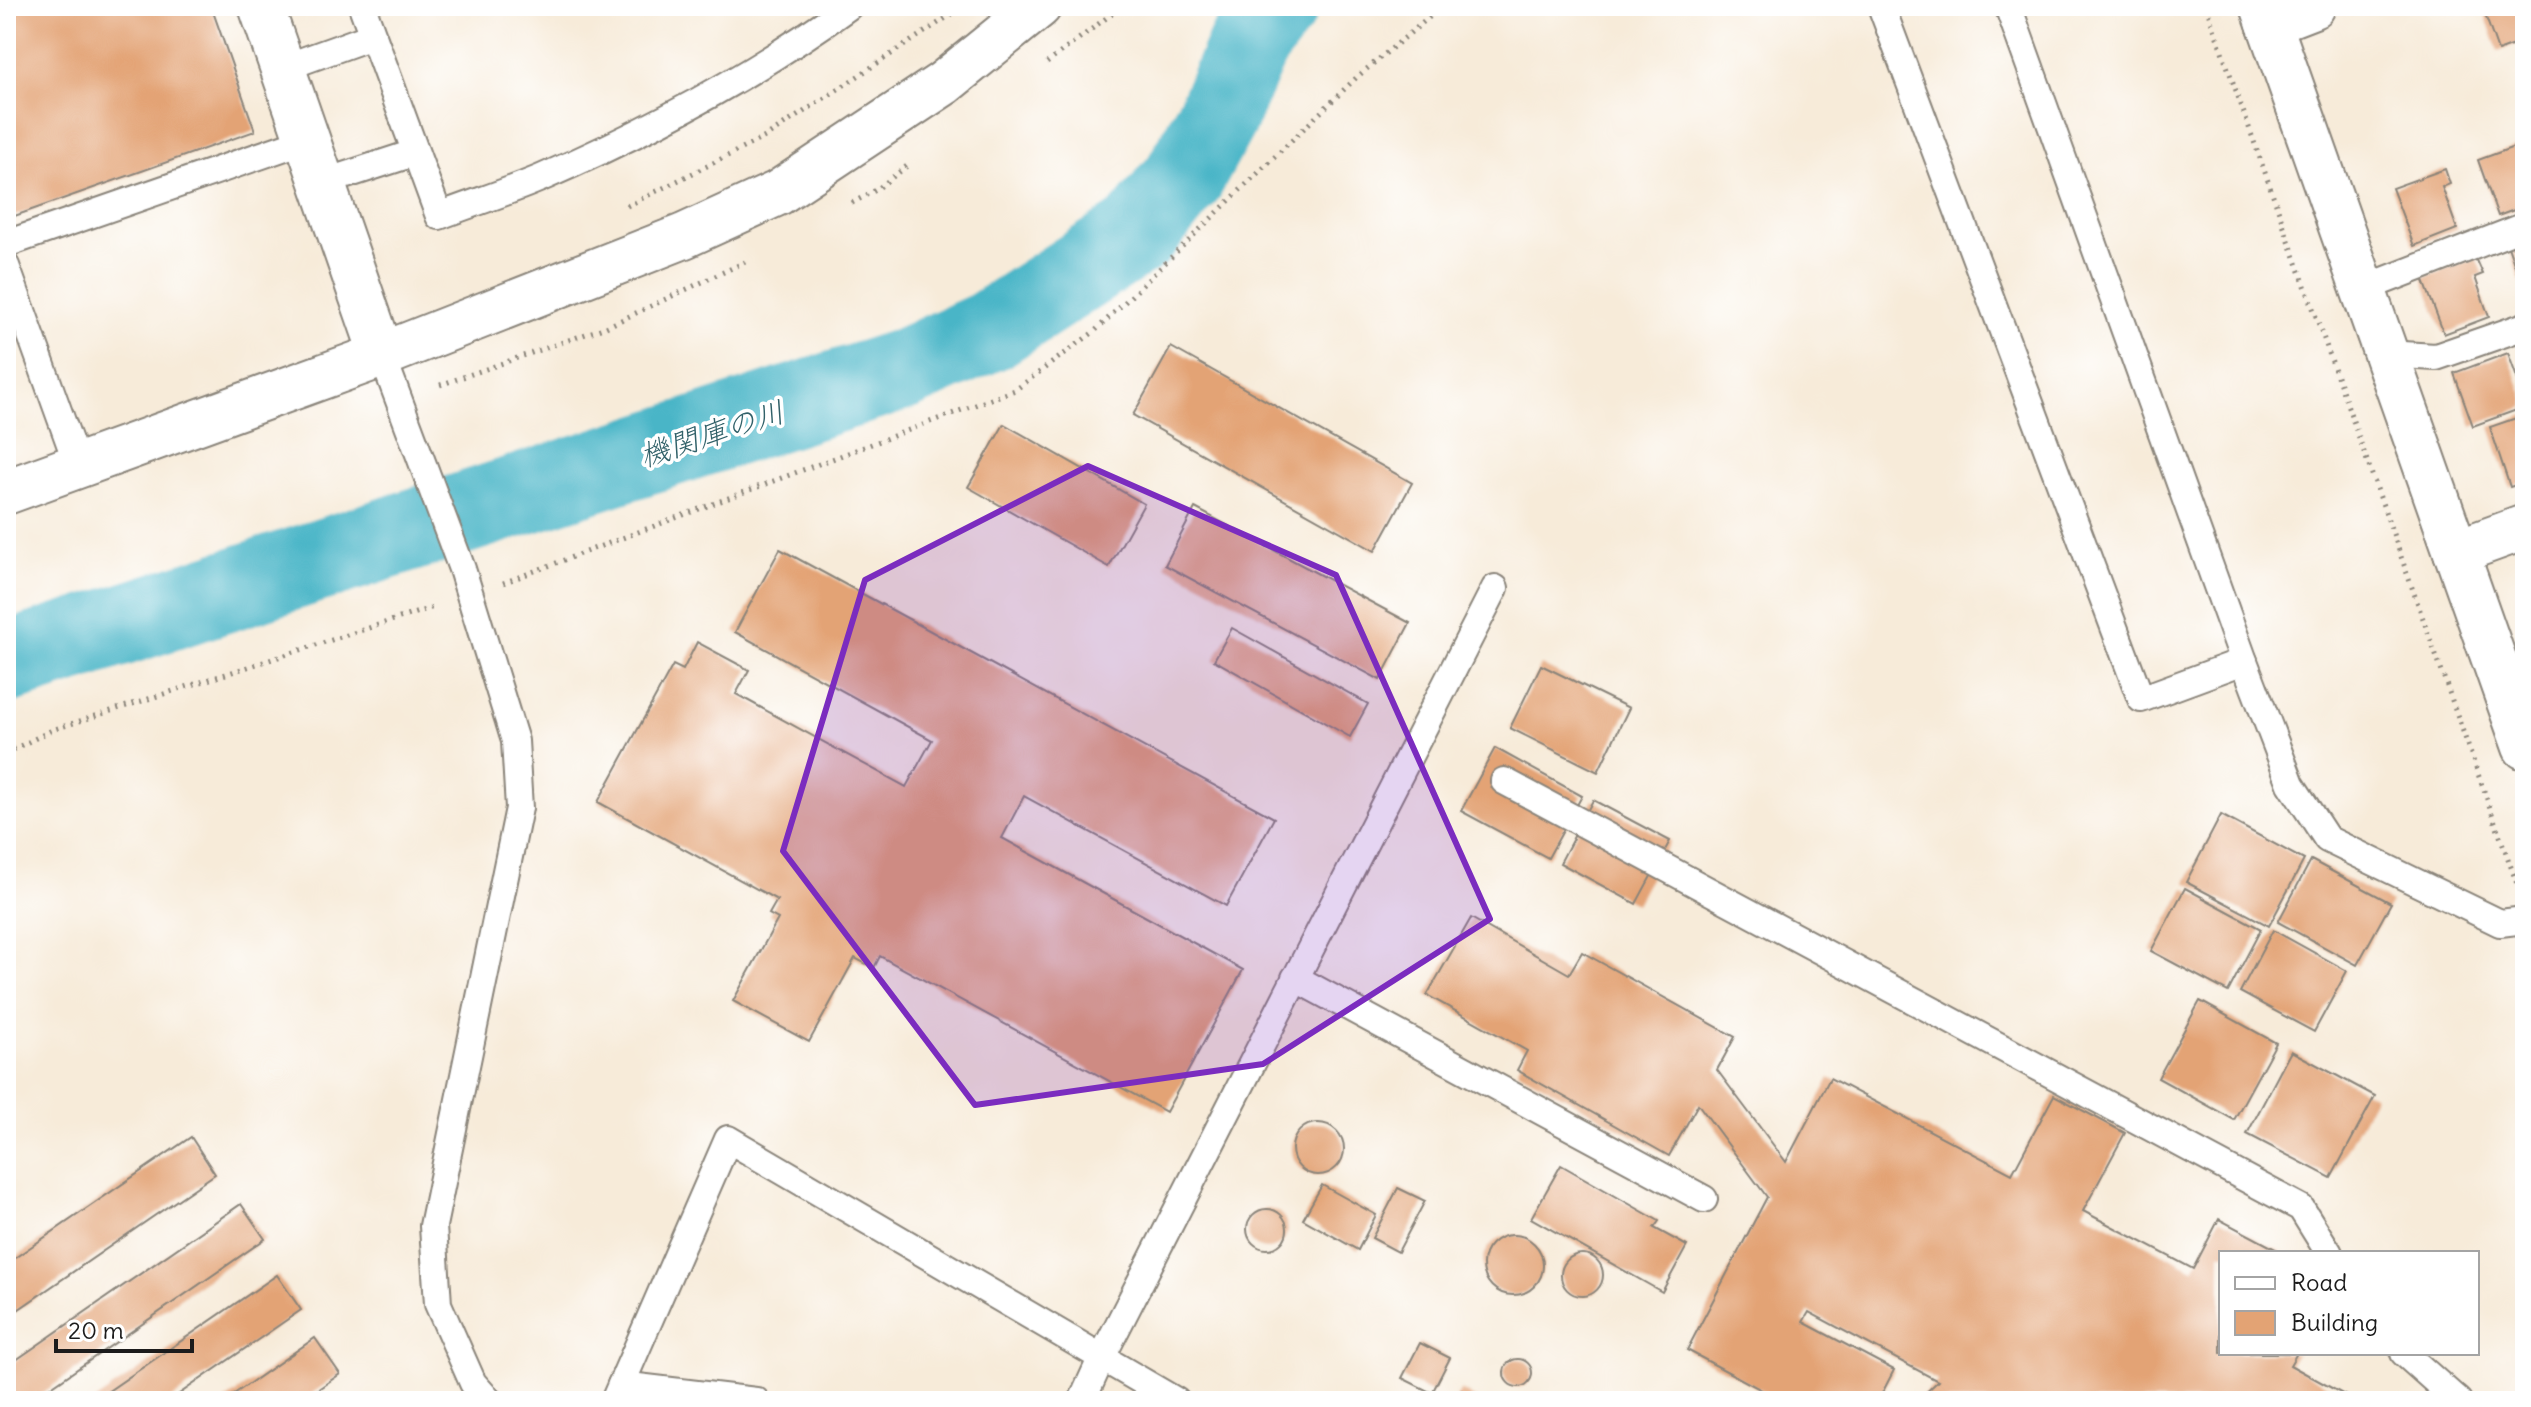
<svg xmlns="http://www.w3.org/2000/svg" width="2531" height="1407" font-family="Delius,'Klee One',sans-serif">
<rect width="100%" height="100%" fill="#fff"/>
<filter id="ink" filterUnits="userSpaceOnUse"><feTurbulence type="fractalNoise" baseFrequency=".0125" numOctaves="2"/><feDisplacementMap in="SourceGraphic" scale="16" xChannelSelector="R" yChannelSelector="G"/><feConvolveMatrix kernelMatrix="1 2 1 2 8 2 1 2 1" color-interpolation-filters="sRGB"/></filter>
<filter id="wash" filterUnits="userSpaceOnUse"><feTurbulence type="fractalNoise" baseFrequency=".006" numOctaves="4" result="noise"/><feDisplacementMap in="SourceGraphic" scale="32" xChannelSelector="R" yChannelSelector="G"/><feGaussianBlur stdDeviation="1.8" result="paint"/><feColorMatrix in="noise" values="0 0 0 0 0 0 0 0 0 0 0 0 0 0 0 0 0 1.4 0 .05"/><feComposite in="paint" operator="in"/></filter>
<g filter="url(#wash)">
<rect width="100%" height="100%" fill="#f7ebd9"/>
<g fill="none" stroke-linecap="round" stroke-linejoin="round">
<path stroke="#4ab5c7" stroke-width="82" d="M 6,663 L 905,369 L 989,331 L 1138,234 L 1183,179 L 1217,116 L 1248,45 L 1277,6"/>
</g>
<g id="blocks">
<g fill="#e3a374">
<path d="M 6,6 L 211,6 L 255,131 L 9,218 L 6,209 Z"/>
<path d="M 2482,6 L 2525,6 L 2525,41 L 2498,51 Z"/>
<path d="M 2525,143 L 2525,206 L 2498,216 L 2478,160 Z"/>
<path d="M 2445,169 L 2450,184 L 2442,187 L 2457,229 L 2414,246 L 2392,188 Z"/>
<path d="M 2525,238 L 2525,295 L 2507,244 Z"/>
<path d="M 2476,258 L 2483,274 L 2475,277 L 2489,317 L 2444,334 L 2423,278 Z"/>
<path d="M 1171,347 L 1412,483 L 1375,551 L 1133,415 Z"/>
<path d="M 2508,353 L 2525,400 L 2525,407 L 2473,426 L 2454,373 Z"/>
<path d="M 2525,415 L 2525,482 L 2510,487 L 2490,427 Z"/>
<path d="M 1004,424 L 1144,504 L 1109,567 L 968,487 Z"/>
<path d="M 1195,508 L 1410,623 L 1380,680 L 1165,565 Z"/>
<path d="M 780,549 L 1274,818 L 1226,906 L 1024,796 L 1002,838 L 1243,970 L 1166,1112 L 880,956 L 874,968 L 855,958 L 809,1042 L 733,1001 L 778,919 L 769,914 L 777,900 L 598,802 L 673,665 L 683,670 L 697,642 L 749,670 L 736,694 L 906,787 L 932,740 L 735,632 Z"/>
<path d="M 1232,628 L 1368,704 L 1350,737 L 1214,660 Z"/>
<path d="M 1541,665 L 1629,708 L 1598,772 L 1510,728 Z"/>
<path d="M 1495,748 L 1582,796 L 1548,858 L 1461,811 Z"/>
<path d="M 1593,800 L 1670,841 L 1636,904 L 1560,863 Z"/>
<path d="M 2221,815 L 2304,860 L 2269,926 L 2186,882 Z"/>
<path d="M 2311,860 L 2391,903 L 2357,965 L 2278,922 Z"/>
<path d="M 2185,888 L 2261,929 L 2228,992 L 2151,951 Z"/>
<path d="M 1471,918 L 1569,974 L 1582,952 L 1735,1037 L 1717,1070 L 1786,1162 L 1830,1078 L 2012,1174 L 2054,1095 L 2125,1133 L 2083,1211 L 2193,1269 L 2219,1219 L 2283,1253 L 2221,1253 L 2221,1353 L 2297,1353 L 2290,1365 L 2348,1397 L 2346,1401 L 1917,1401 L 1938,1381 L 1809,1312 L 1803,1322 L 1894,1370 L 1878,1401 L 1782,1401 L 1687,1350 L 1767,1197 L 1698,1104 L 1669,1156 L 1517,1070 L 1527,1051 L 1427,995 Z"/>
<path d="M 2273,930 L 2347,971 L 2314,1032 L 2240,992 Z"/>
<path d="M 2200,1001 L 2276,1043 L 2234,1120 L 2158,1078 Z"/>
<path d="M 2291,1051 L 2375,1096 L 2331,1178 L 2247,1134 Z"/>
<circle cx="1318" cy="1149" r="26"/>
<path d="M 191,1137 L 215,1174 L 6,1318 L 6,1264 Z"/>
<path d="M 1561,1165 L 1659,1221 L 1654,1228 L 1687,1246 L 1662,1292 L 1531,1218 Z"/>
<path d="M 1322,1185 L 1376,1215 L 1358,1250 L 1303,1219 Z"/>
<path d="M 1398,1188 L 1425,1201 L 1398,1252 L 1372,1238 Z"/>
<path d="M 241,1204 L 265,1239 L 31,1401 L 6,1401 L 6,1367 Z"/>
<circle cx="1267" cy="1229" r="20"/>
<circle cx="1513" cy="1265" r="30"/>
<circle cx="1582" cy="1275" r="21"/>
<path d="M 277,1275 L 301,1310 L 169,1401 L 94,1401 Z"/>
<path d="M 315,1338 L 340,1374 L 301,1401 L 224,1401 Z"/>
<path d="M 1420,1343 L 1450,1358 L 1432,1393 L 1402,1378 Z"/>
<circle cx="1518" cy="1373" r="14"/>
<path d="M 1461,1390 L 1479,1401 L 1454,1401 Z"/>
</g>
</g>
</g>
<g filter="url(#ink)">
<use href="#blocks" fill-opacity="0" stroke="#8a847a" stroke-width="2"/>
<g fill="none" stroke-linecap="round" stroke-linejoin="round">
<defs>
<g id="service">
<path d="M 362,6 L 439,216 C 473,203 508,192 541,178 C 649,131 754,75 849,6"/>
<path d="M 1881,6 L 2141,699 L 2244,661"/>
<path d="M 2008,6 L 2244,661 L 2291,784 L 2327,839 L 2500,923 L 2525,920"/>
<path d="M 283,68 L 372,36"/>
<path d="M 322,183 L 414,153"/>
<path d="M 6,244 L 308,139"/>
<path d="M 6,266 L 78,466"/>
<path d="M 2363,289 L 2525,226"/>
<path d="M 2385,354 L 2436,357 L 2525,326"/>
<path d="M 382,355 L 462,569 L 515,741 L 519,808 L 433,1226 L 438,1304 L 473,1383 L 489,1401"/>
<path d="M 1504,781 L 2301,1208 L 2329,1253"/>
<path d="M 1295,978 L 1704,1199"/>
<path d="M 2404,1353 L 2458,1401"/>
<path d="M 621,1385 L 756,1401"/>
<path d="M 614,1401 L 728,1139 L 1176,1401"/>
<path d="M 1082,1401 L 1102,1357 L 1495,588"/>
</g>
<g id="minor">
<path d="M 261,6 L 382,355"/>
<path d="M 2269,23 L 2313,6"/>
<path d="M 2456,552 L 2525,527"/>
</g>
<g id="tertiary">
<path d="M 2263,6 L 2525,747"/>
<path d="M 6,492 L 382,355 L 684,236 L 778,193 L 944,83 L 1039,6"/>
</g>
</defs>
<use href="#service" stroke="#8a847a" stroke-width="30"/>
<use href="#minor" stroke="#8a847a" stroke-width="48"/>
<use href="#tertiary" stroke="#8a847a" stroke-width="48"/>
<g stroke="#8a847a" stroke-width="5" stroke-dasharray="2 6" stroke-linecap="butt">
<path d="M 2206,6 L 2517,884"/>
<path d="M 1047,63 L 1122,6"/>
<path d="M 852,203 L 876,190 L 907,166"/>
<path d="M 627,206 L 767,136 L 952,14"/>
<path d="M 440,385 L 606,327 L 745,262"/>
<path d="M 503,583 L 1015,390 L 1095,331 L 1357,77 L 1443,6"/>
<path d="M 6,753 L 52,730 L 437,606"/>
</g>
<use href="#service" stroke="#fff" stroke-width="26"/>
<use href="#minor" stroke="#fff" stroke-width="44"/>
<use href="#tertiary" stroke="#fff" stroke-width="44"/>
</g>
</g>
<path fill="#7b2cbf" fill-opacity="0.2" stroke="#7b2cbf" stroke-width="6" stroke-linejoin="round" d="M 1088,466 L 1336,575 L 1490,919 L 1263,1064 L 975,1105 L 783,851 L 865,580 Z"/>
<g text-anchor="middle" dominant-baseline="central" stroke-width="7" stroke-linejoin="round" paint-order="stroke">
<g font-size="30" font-style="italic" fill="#316169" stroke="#fff">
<text transform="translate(712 433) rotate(-18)">機関庫の川</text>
</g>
</g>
<rect width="2531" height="1407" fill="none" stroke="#fff" stroke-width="32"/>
<rect x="2219" y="1251" width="260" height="104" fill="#ffffff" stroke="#a4a4a4" stroke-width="2"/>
<rect x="2235" y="1277" width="40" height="12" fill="#ffffff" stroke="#a4a4a4" stroke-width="2"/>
<text x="2291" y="1291" font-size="24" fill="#1c1c1c">Road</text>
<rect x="2235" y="1311" width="40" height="24" fill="#e3a374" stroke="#a4a4a4" stroke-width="2"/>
<text x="2291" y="1331" font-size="24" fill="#1c1c1c">Building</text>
<path d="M56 1339v12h136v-12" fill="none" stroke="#1c1c1c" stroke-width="4"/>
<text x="68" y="1339" font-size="24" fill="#1c1c1c" stroke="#ffffff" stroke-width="6" paint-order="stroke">20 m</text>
</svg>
